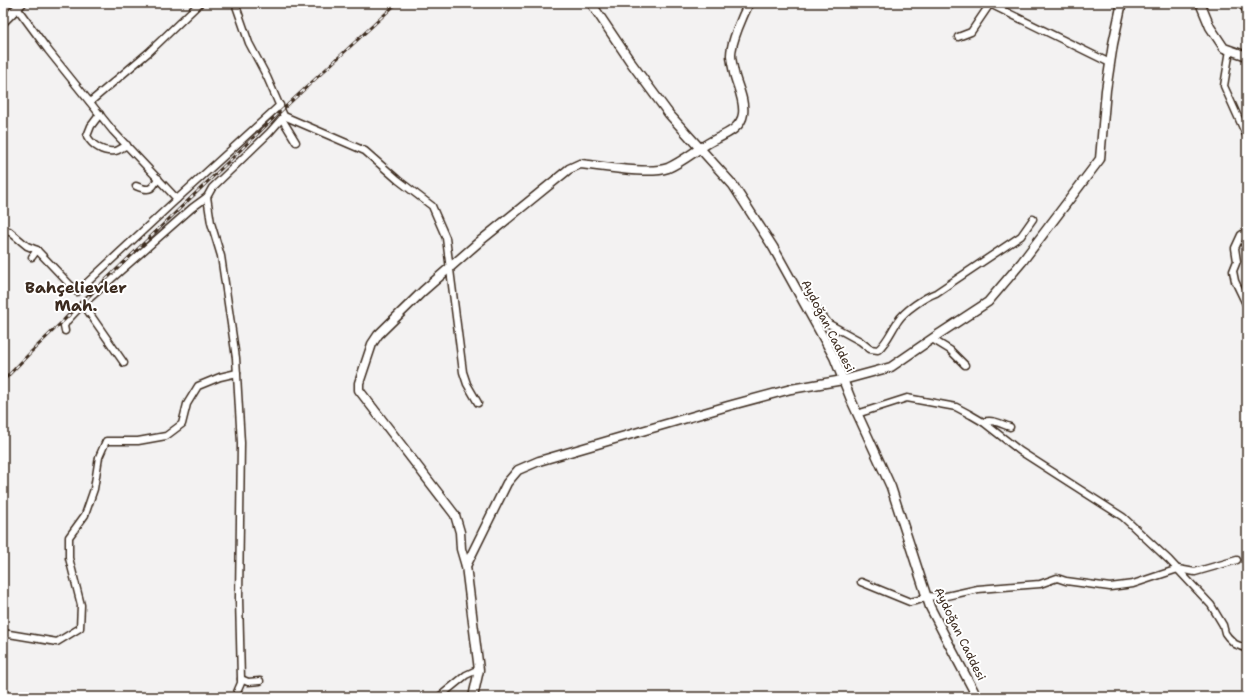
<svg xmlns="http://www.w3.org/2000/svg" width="1250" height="700" font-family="'Shantell Sans',sans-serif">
<rect width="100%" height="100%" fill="#f3f2f2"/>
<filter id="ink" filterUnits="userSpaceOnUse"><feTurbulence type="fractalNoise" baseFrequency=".025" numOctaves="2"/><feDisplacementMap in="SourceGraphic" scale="8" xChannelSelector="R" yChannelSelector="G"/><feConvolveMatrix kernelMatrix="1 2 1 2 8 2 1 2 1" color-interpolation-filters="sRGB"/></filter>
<g filter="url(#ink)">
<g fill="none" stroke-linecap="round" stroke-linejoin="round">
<defs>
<g id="street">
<path d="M 235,3 L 249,43 L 267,77 L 284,116 L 269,133 L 212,188 L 207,197 L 211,223 L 221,256 L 236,358 L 241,443 L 239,598 L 241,679 L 241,683 L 235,697"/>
<path d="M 988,3 L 1110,63"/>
<path d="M 958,37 L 971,32 L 990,4"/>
<path d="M 1230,50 L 1224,86 L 1247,137"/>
<path d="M 90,102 L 149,52 L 200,3"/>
<path d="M 100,114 L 91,126 L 87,136 C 92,145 103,153 115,151 C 118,151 123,147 127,145"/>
<path d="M 284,116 L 365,151 L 398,180 L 432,206 L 446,238 L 463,372 L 467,384 L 478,403"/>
<path d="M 282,119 L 296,142"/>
<path d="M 136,186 C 148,191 152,191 158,178"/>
<path d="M 177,199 L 280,105"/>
<path d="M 9,231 L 27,246 L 37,250 L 77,292 L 177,199 L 113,131 L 48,50 L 17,8"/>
<path d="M 1247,231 L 1241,235 L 1235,248 L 1237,261 L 1233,271 L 1235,281 L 1247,306"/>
<path d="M 32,257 L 37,250"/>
<path d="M 804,301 L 816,308 L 829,324 L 860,341 L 870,349 L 878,350 C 888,341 891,331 898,321 C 904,311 925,297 936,293 L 1021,236 L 1033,219"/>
<path d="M 83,304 L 124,363"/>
<path d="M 65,331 L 64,326 L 67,321 L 83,304 L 192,208 L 207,197"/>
<path d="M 932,339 L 950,350 L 965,365"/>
<path d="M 857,414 L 907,398 L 956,407 L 971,415 L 983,422 L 1020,451 L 1123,517 L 1169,560 L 1211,605 L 1223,625 L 1225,633 L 1228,637 L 1235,644 L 1247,649"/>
<path d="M 983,422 C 993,419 1001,424 1010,427"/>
<path d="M 861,582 L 910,602 L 919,600 L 926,596 L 942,597 L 978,589 L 1040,584 L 1057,578 L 1066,581 L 1110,587 L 1133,584 L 1178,569 L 1195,572 L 1237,560"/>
<path d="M 3,633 L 57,642 L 80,628 L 81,605 L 69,558 L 69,537 L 85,515 L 94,489 L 99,457 L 106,441 L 138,441 L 166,436 L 182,424 L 187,404 L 198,386 L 220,377 L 237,373"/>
<path d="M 241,679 L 248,682 L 260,681"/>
<path d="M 439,697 L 466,675 L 479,669"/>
</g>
<g id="secondary">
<path d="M 591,3 L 632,64 L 669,114 L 733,185 L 773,247 L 834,357 L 852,402 L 891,487 L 930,607 L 951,648 L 977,697"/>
<path d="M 1200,3 L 1210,27 L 1224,48 L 1247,56"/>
<path d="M 1241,3 L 1247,9"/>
<path d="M 3,22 L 22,3"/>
<path d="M 466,566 L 507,483 L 518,470 L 539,461 L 728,406 L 791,389 L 843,380 L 891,367 L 939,334 L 988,302 L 1022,262 L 1100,159 L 1106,90 L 1113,44 L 1121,7 L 1124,3"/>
<path d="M 473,697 L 479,670 L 466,566 L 461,549 L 460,532 L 455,515 L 359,390 L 359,383 L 372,344 L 378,335 L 423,291 L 479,242 L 569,169 L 580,164 C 601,166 649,175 668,168 C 684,161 697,149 712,141 C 724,135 741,129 743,114 C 745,100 737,86 734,73 C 733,67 731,60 731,55 C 731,42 743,15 749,3"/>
</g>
</defs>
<use href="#street" stroke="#3b2a1e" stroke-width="9"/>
<use href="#secondary" stroke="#3b2a1e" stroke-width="11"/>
<use href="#street" stroke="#fff" stroke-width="6"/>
<use href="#secondary" stroke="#fff" stroke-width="8"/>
<defs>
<path id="rail" d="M 3,381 L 31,352 L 282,110 L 397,3"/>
</defs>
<use href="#rail" stroke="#3b2a1e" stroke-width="3"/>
<use href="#rail" stroke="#fff" stroke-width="1.5" stroke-dasharray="4.5" stroke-linecap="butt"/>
</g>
</g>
<g text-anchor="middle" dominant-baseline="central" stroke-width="4" stroke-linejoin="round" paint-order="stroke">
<g font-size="12" fill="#3b2a1e" stroke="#fff">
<text transform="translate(828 326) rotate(63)">Aydoğan Caddesi</text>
<text transform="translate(960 634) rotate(64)">Aydoğan Caddesi</text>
</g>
<g font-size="16" font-weight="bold" fill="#3b2a1e" stroke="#fff">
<text x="76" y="287">Bahçelievler<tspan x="76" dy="18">Mah.</tspan></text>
</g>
</g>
<rect width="1250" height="700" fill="none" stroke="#fff" stroke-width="16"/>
<rect x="8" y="8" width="1234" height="684" fill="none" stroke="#3b2a1e" stroke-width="1.5" filter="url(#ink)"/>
</svg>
